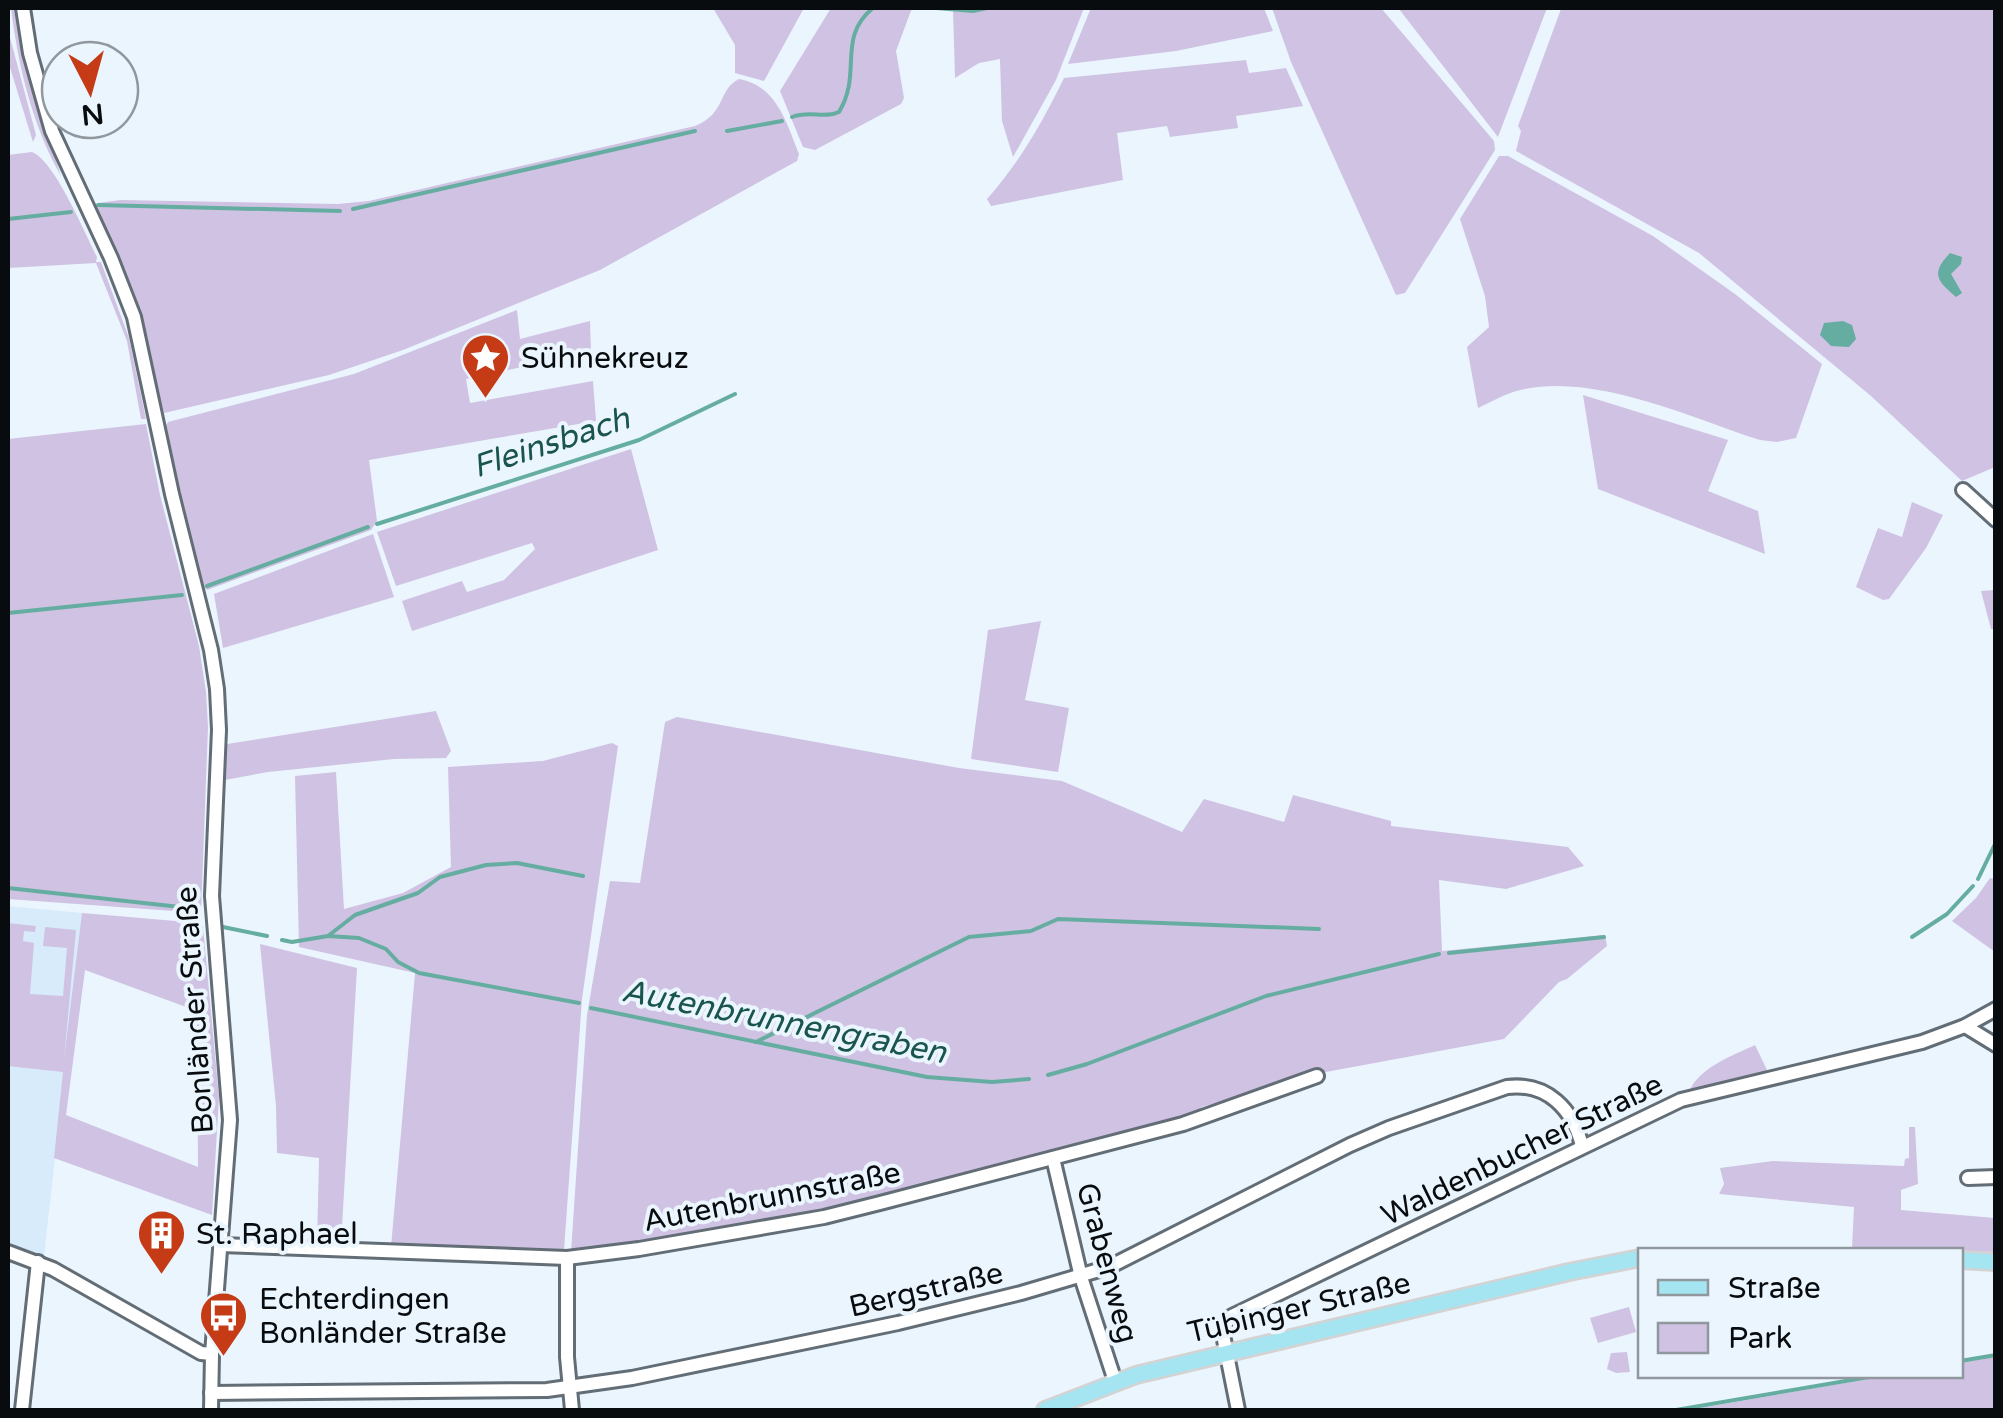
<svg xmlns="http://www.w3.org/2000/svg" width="2003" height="1418" font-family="'Varela Round',sans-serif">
<rect width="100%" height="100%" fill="#ebf5fe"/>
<path fill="#d8ebfb" d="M 8,906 L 82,913 L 44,1257 L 8,1242 Z"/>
<g fill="#cfc2e3" fill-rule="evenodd">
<path d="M 11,8 L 17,8 L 29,77 L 61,176 C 32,125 18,65 11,8 Z"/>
<path d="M 713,8 L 804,8 L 764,81 L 735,73 L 735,45 Z"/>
<path d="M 831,8 L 912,8 L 896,51 L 904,98 L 901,104 L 815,150 L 803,147 L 780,91 Z"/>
<path d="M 1084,8 L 1056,80 L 1013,157 L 1002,121 L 1000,59 L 979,63 L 955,78 L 953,9 Z"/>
<path d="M 1091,8 L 1264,8 L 1273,31 L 1176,51 L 1068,64 Z"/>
<path d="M 1272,8 L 1381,8 L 1494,141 L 1495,150 L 1405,293 L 1396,295 L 1291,62 Z"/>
<path d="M 1397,8 L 1547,8 L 1498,137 L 1399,9 Z"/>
<path d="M 1558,8 L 1995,8 L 1995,467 L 1962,481 L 1871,396 L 1699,253 L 1516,151 L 1521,131 L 1518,126 L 1561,9 Z"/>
<path d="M 8,30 L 36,135 L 33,142 L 8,61 Z"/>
<path d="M 1246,60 L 1249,73 L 1286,68 L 1303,106 L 1236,116 L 1238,128 L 1170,137 L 1167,126 L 1117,133 L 1123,180 L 991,206 L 987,199 C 1020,162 1042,123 1064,78 Z"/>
<path d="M 739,79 C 777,86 786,122 799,154 L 797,161 L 600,270 L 403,350 L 329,375 L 164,413 L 136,304 L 93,209 L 98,203 L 120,200 L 338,204 L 369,201 L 695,126 C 727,113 717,90 739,79 Z"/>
<path d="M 32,152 C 54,160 85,233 97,257 L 96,262 L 101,262 L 129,338 L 146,419 L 141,419 L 127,341 L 96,263 L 8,268 L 8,155 Z"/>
<path d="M 1499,156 L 1508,156 L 1653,236 L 1735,294 L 1822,364 L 1796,438 L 1777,442 L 1760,440 C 1689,417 1587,369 1513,392 C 1501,396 1489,403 1478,408 L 1467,347 L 1489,327 L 1485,296 L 1460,219 Z"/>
<path d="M 517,310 L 520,339 L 590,321 L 591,352 L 466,379 L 470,403 L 593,381 L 596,421 L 369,460 L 377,521 L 371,530 L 207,590 L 202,586 L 178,497 L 165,427 L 168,422 L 354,374 Z"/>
<path d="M 1583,395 L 1728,440 L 1708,491 L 1758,511 L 1765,554 L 1598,489 Z"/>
<path d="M 146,424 L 160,495 L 199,646 L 206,692 L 208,727 L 201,913 L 8,899 L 8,439 Z"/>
<path d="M 631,449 L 658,550 L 412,631 L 402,601 L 462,581 L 467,592 L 504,580 L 535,549 L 532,543 L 396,586 L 377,532 Z"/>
<path d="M 1912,502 L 1943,515 L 1926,548 L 1889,599 L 1883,600 L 1856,587 L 1878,528 L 1902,537 Z"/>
<path d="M 373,534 L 394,597 L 223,648 L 214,594 Z"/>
<path d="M 1995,590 L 1996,590 L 1995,629 L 1991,629 L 1981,591 Z"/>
<path d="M 1041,621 L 1025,700 L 1069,708 L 1058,772 L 971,759 L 988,630 Z"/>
<path d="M 436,711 L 451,751 L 446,758 L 394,759 L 268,772 L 225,780 L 227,744 Z"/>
<path d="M 677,717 L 959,768 L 1062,781 L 1182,832 L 1204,799 L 1284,822 L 1293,795 L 1391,821 L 1391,826 L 1568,847 L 1584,866 L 1506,889 L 1439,880 L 1442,951 L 1605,935 L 1607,946 L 1567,979 L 1559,982 L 1504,1039 L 1315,1074 L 1226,1108 L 1223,1101 L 1201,1107 L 1203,1115 L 804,1216 L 665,1241 L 571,1252 L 587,1015 L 610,881 L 640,883 L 665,722 Z"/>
<path d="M 612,743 L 618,746 L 582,999 L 564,1250 L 560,1254 L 391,1247 L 415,973 L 299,947 L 295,776 L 336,772 L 344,909 L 403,893 L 451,867 L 448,767 L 543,761 Z"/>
<path d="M 1990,878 L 1995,879 L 1995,952 L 1952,921 L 1976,898 Z"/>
<path d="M 82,913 L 199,923 L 203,927 L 219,1097 L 212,1215 L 54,1158 L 63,1072 L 8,1066 L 8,923 L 36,926 L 35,932 L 24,931 L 23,941 L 34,943 L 30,994 L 63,996 L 67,948 L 43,946 L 45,927 L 76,930 L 64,1059 ZM 85,970 L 197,1011 L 198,1167 L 66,1115 Z"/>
<path d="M 260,944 L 357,968 L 341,1244 L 317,1244 L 319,1158 L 277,1153 L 276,1106 Z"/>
<path d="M 1755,1045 L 1768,1072 L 1690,1090 C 1700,1067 1734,1055 1755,1045 Z"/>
<path d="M 1909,1127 L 1915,1127 L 1918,1184 L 1901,1190 L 1901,1210 L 1995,1218 L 1995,1252 L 1852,1248 L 1854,1207 L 1719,1194 L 1724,1184 L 1720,1168 L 1773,1161 L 1904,1166 L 1905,1159 L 1909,1158 Z"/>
<path d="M 1629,1307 L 1636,1332 L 1598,1343 L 1590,1318 Z"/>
<path d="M 1627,1352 L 1630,1372 L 1616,1373 L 1607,1369 L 1611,1353 Z"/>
<path d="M 1995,1356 L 1995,1410 L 1689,1410 L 1885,1376 L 1960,1376 L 1961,1362 Z"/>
</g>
<g fill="#66ada1">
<path d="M 1950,253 L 1962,257 L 1961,264 L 1951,274 L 1962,293 L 1956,297 C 1936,280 1931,273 1950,253 Z"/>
<path d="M 1843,321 L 1852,325 L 1856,339 L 1849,347 L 1831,346 L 1820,335 L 1824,323 Z"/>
</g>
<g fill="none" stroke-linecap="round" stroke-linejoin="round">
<g stroke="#66ada1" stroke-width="4">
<path d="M 936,8 L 973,11 L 987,8"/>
<path d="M 792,117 C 810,110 824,119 839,112 C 863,73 836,38 873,8"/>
<path d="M 727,131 L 782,121"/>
<path d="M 98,205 L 340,211"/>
<path d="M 353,209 L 695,131"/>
<path d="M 8,219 L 71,212"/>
<path d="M 377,524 L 639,440 L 735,394"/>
<path d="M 207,586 L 368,527"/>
<path d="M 8,613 L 182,595"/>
<path d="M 1978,879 L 1996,842"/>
<path d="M 8,888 L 180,907"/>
<path d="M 223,927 L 267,936"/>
<path d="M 328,936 L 355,915 L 418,893 L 440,877 L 486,865 L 517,863 L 583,876"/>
<path d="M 1912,937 L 1947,914 L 1973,886"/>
<path d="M 282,940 L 292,942 L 328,936 L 359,938 L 386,949 L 398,962 L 419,973 L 579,1003"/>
<path d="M 1449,953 L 1604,937"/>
<path d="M 591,1008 L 927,1077 L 992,1082 L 1029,1079"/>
<path d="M 756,1042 L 969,937 L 1031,931 L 1058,919 L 1319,929"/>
<path d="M 1048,1075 L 1087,1064 L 1266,996 L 1439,954"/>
<path d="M 1960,1361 L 1996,1355"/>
<path d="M 1676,1410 L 1875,1376"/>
</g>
<defs>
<g id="minor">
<path d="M 23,8 L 30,53 L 52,131 L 111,258 L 134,317 L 172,494 L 211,650 L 217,689 L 219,730 L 212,896 L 230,1120 L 212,1354 L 211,1410"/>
<path d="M 1963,490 L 1996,520"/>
<path d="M 1965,1026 L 1996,1045"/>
<path d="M 1053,1158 L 1081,1277 L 1115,1381"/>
<path d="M 1968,1178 L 1996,1177"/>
<path d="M 220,1245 L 567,1258 L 639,1249 L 824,1217 L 880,1203 L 1183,1124 L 1317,1076"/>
<path d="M 8,1252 L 53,1269 L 201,1353 L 212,1354"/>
<path d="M 567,1258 L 567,1357 L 572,1410"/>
<path d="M 211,1393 L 547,1390 L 632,1378 L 898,1323 L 1021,1293 L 1109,1267 L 1350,1145 L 1389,1128 L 1507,1087 C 1547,1082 1573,1109 1582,1146"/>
<path d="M 22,1410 L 38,1262"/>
<path d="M 1238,1410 L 1223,1335 L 1225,1324 L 1232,1316 L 1681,1100 L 1922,1042 L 1965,1026 L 1996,1009"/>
</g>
<g id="major">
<path d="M 1960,1260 L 1996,1262"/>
<path d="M 1045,1410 L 1136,1375 L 1569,1272 L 1640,1258"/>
</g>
</defs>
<use href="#minor" stroke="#626d76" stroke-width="18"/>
<use href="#major" stroke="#d3d3d4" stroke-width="20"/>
<use href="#minor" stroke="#fff" stroke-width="12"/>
<use href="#major" stroke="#a5e5f1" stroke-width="15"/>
</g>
<defs>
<symbol id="sight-pin" viewBox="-11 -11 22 30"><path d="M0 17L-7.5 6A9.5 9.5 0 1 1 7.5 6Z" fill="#c43b15" stroke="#ebf5fe"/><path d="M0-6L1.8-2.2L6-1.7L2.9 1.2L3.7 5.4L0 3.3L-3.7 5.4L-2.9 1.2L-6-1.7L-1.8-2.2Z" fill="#fff"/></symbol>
<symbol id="building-pin" viewBox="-11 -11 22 30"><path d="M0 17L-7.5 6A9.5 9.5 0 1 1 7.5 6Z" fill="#c43b15" stroke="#ebf5fe"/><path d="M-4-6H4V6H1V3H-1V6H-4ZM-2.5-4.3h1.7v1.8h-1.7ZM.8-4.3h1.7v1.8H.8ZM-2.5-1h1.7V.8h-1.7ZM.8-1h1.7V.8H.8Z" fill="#fff"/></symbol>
<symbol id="bus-pin" viewBox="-11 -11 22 30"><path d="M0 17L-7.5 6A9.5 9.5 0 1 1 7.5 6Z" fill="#c43b15" stroke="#ebf5fe"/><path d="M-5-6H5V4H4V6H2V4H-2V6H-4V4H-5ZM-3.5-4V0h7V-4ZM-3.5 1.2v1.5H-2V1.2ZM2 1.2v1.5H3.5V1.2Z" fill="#fff"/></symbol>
</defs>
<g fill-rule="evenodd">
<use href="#sight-pin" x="458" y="330" width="55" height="75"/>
<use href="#building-pin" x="134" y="1206" width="55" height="75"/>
<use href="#bus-pin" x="196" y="1288" width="55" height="75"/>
</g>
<g text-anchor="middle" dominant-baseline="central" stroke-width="8" stroke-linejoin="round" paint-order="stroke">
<g font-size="30" fill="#080c0f" stroke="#ebf5fe" text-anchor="start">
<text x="521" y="358">Sühnekreuz</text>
<text x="196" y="1234">St. Raphael</text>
<text x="259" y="1299">Echterdingen<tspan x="259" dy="34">Bonländer Straße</tspan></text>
</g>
<g font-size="30" fill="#080c0f" stroke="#ebf5fe">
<text transform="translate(195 1010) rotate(-94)">Bonländer Straße</text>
<text transform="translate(1522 1150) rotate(-26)">Waldenbucher Straße</text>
<text transform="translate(772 1197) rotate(-11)">Autenbrunnstraße</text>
<text transform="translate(1107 1263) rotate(75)">Grabenweg</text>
<text transform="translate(926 1290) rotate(-13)">Bergstraße</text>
<text transform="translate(1299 1308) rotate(-13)">Tübinger Straße</text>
</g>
<g font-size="32" font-style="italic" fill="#19554d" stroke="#ebf5fe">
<text transform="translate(551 443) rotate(-18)">Fleinsbach</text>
<text transform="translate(784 1022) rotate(11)">Autenbrunnengraben</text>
</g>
</g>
<rect width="2003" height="1418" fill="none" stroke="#080c0f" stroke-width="20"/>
<rect x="1638" y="1248" width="325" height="130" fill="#ebf5fe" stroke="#90989e" stroke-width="2.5"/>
<rect x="1658" y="1280" width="50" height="15" fill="#a5e5f1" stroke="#90989e" stroke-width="2.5"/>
<text x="1728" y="1298" font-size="30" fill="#080c0f">Straße</text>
<rect x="1658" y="1323" width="50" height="30" fill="#cfc2e3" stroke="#90989e" stroke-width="2.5"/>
<text x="1728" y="1348" font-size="30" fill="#080c0f">Park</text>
<g transform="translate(90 90) rotate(174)"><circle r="48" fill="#ebf5fe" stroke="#90989e" stroke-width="2.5"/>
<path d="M0-8L18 38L0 25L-18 38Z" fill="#c43b15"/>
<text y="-15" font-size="28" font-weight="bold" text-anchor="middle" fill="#080c0f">N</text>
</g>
</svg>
